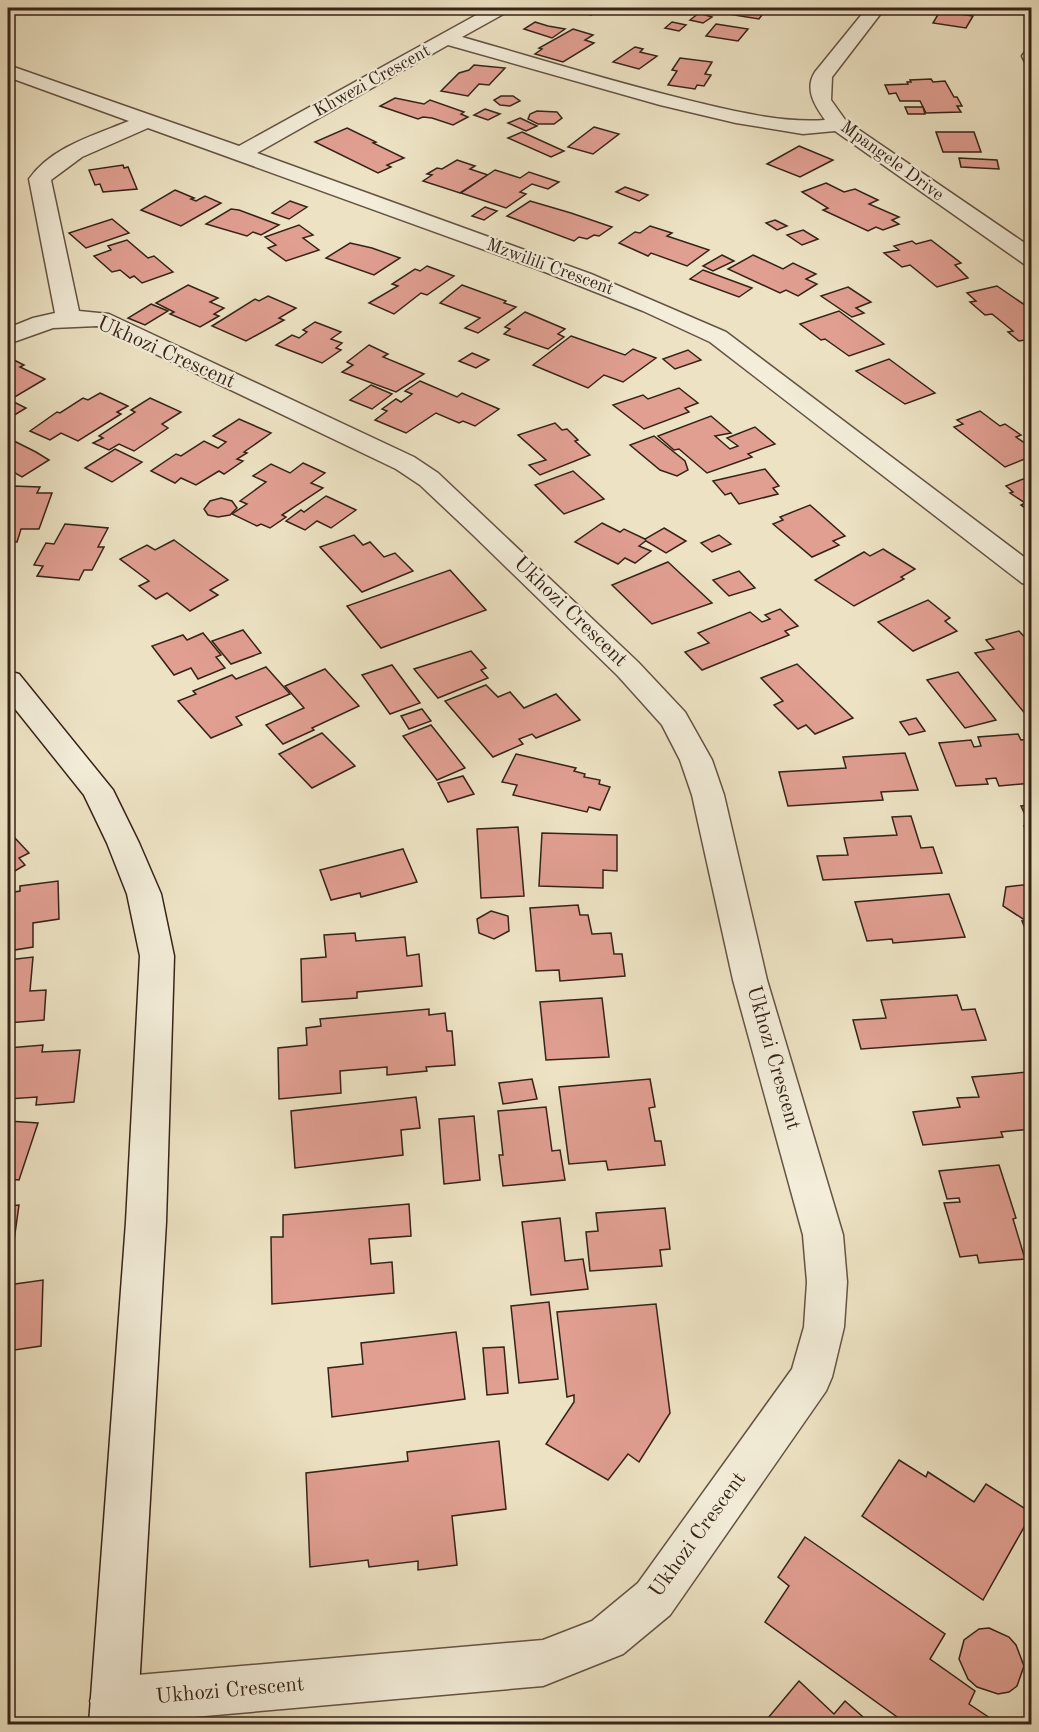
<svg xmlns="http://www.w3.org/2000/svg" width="1039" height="1732" font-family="'Old Standard TT',serif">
<rect width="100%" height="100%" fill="#ede3c4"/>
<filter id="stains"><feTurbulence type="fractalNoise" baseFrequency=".00333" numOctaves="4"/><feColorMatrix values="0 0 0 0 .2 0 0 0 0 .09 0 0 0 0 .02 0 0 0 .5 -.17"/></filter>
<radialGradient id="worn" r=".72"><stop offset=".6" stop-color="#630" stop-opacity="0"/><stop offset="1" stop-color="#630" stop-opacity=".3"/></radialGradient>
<g fill="#e19f92" stroke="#362318" stroke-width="1.5">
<path d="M 563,8 L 604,8 L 591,15 Z"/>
<path d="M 733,8 L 767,8 L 759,19 L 728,14 Z"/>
<path d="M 940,11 L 973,16 L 966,28 L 933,23 Z"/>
<path d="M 699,13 L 712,17 L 703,23 L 690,20 Z"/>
<path d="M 535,22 L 548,26 L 565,29 L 552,38 L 524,29 Z"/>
<path d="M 672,22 L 686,25 L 679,31 L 665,28 Z"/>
<path d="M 716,24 L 748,29 L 738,41 L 706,36 Z"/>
<path d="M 573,29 L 593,35 L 585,40 L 594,43 L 563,62 L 535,54 L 542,49 L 539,48 Z"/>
<path d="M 635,47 L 643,49 L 640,52 L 657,56 L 639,69 L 613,62 Z"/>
<path d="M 680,58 L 712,62 L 705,74 L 711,75 L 704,86 L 697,85 L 695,89 L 668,85 L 677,71 L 672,70 Z"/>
<path d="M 474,65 L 505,68 L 489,85 L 479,84 L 468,96 L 441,91 L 459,73 L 469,70 Z"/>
<path d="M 931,79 L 933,82 L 945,81 L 954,97 L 957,97 L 962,106 L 957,106 L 961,112 L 926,113 L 920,101 L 900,101 L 896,93 L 889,94 L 885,85 L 908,84 L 907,82 L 911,82 L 910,80 Z"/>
<path d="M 501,96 L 513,96 L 520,101 L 510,106 L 500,105 L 494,100 Z"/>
<path d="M 395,98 L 424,104 L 430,100 L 464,112 L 461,114 L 468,117 L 453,125 L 432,118 L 423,117 L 418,119 L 380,106 Z"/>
<path d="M 905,107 L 923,107 L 925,114 L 908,114 Z"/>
<path d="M 485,109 L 500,114 L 488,120 L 474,115 Z"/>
<path d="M 537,111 L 557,112 L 562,118 L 554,124 L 538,124 L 528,119 L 530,114 Z"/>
<path d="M 520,118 L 537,126 L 526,131 L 508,123 Z"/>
<path d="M 594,127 L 619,134 L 593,154 L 568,147 Z"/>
<path d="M 347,128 L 376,142 L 373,143 L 404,158 L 387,165 L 391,167 L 378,173 L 315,142 Z"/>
<path d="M 522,132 L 564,151 L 551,157 L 508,138 Z"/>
<path d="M 936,132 L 974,132 L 981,152 L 943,152 Z"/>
<path d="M 799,146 L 833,160 L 800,177 L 767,164 Z"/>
<path d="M 959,158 L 997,160 L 999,169 L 961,167 Z"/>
<path d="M 457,160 L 475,166 L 470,169 L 488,175 L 460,193 L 423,181 L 432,175 L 427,174 L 437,168 L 442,169 Z"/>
<path d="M 123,165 L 124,168 L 128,167 L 137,189 L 103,192 L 100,184 L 95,185 L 89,170 Z"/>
<path d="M 495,170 L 520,178 L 529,172 L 559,182 L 548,189 L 532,184 L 520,192 L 526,194 L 506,208 L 461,193 Z"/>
<path d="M 826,183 L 844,192 L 855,189 L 878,200 L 869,204 L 899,217 L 892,220 L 899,224 L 883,230 L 876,227 L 868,231 L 823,210 L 828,208 L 802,192 Z"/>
<path d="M 625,187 L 648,195 L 639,201 L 616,192 Z"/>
<path d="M 175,190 L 194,198 L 191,199 L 196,201 L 205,196 L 221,203 L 181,226 L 141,210 Z"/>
<path d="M 290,201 L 307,207 L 289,219 L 272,213 Z"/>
<path d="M 530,201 L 571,213 L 612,227 L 599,236 L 594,235 L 587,239 L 579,237 L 574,241 L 507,216 Z"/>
<path d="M 485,207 L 497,211 L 484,220 L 472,216 Z"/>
<path d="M 231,209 L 239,210 L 279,225 L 261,235 L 253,232 L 247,236 L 206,224 Z"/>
<path d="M 112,219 L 129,233 L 86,248 L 69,233 Z"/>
<path d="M 775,220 L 787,226 L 777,230 L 766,223 Z"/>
<path d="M 299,225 L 313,235 L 303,238 L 319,250 L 286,261 L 268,248 L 276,245 L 265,237 Z"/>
<path d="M 650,226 L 672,233 L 667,236 L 709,250 L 687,266 L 651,253 L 648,256 L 619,243 L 635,232 L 640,233 Z"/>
<path d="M 803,230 L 818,239 L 802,245 L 787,235 Z"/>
<path d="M 127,240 L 148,258 L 154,256 L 173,272 L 142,283 L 134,276 L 130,278 L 120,270 L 112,272 L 94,256 L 111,250 L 108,246 Z"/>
<path d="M 931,240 L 961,263 L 955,265 L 968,278 L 937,287 L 910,265 L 902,267 L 884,253 L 899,250 L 894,246 L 912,241 L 916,244 Z"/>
<path d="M 350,243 L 372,248 L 400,258 L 374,275 L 326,258 Z"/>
<path d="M 722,255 L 734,261 L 713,271 L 703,266 Z"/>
<path d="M 753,255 L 783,269 L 793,263 L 816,274 L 806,279 L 817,284 L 798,296 L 786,290 L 780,293 L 728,269 Z"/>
<path d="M 427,266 L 454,276 L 427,295 L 421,293 L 394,314 L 369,303 L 398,286 L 392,284 L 415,269 L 420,271 Z"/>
<path d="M 703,270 L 752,288 L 739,297 L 690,279 Z"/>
<path d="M 188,285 L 218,298 L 210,302 L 224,308 L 214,314 L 219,316 L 200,327 L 170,314 L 174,312 L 156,303 Z"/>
<path d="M 462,285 L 506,301 L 504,303 L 516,307 L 478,333 L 465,328 L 480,318 L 440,303 Z"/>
<path d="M 997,286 L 1032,310 L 1032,345 L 1025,340 L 1019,341 L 1008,332 L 1013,331 L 992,314 L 985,315 L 970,302 L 976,301 L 967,293 Z"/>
<path d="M 848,287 L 871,302 L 856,308 L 864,313 L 852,317 L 821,296 Z"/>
<path d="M 268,296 L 296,308 L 279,318 L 284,320 L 246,341 L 212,326 L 255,299 L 259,301 Z"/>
<path d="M 151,304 L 168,311 L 145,325 L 128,318 Z"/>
<path d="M 839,311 L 884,344 L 849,356 L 825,339 L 821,340 L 800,324 Z"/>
<path d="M 525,312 L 565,329 L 558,334 L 564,337 L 548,349 L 504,334 L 510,329 L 505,327 Z"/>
<path d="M 315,322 L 341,332 L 331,339 L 342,343 L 336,348 L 341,350 L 322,363 L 276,345 L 292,335 L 299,338 L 307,332 L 303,330 Z"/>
<path d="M 571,336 L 625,355 L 633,349 L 656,358 L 623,382 L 604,375 L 588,388 L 533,365 Z"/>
<path d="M 369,345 L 388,354 L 383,357 L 424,374 L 396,392 L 342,372 L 353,365 L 347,362 Z"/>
<path d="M 688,350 L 701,360 L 675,369 L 663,359 Z"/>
<path d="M 472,353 L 489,360 L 476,368 L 459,361 Z"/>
<path d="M 10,358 L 24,365 L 20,367 L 45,379 L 8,401 L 8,360 Z"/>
<path d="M 889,359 L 935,393 L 905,404 L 856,371 Z"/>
<path d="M 420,381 L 457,397 L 462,393 L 499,409 L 475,426 L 463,421 L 459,423 L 436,413 L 406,433 L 375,420 L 387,411 L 382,409 L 396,399 L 401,402 L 412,394 L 405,391 Z"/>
<path d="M 371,385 L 392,394 L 372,409 L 350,400 Z"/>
<path d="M 679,388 L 698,403 L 685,408 L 689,412 L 644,429 L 613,405 L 643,395 L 648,399 Z"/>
<path d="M 100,393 L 128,406 L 117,412 L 121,414 L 78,441 L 61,433 L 50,440 L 30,431 L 57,412 L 60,413 L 83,398 L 88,400 Z"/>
<path d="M 150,398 L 181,412 L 162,424 L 168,428 L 134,451 L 119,444 L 109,450 L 93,443 L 103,438 L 99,436 L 135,412 L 131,410 Z"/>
<path d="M 10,400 L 26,408 L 8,419 L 8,402 Z"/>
<path d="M 980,411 L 1000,426 L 1005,424 L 1021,435 L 1016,437 L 1032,448 L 1032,456 L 1005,467 L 954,427 L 963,424 L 957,420 Z"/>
<path d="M 711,416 L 731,433 L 715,436 L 730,449 L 738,446 L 727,438 L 755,427 L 775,444 L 748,454 L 752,457 L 707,473 L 679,449 L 674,450 L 658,436 Z"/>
<path d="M 239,419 L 271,433 L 244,452 L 247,453 L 237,459 L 243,461 L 224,474 L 219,471 L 196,485 L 181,478 L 175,483 L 151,471 L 176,454 L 181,456 L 204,441 L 218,448 L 226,442 L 213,436 Z"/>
<path d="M 555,423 L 562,430 L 567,429 L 578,440 L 575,441 L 590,455 L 540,475 L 529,465 L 546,460 L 518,435 Z"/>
<path d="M 654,436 L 685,461 L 688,470 L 677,476 L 660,470 L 630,445 Z"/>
<path d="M 8,438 L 36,452 L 49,460 L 22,477 L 8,469 L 10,467 L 8,466 Z"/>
<path d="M 115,449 L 142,462 L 112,482 L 85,468 Z"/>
<path d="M 303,463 L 325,473 L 311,483 L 323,488 L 282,515 L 286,517 L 270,528 L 261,524 L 257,526 L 232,514 L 247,504 L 240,501 L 266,482 L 253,476 L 271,464 L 290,473 Z"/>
<path d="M 765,469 L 779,486 L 773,488 L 778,494 L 739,504 L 731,493 L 725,495 L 713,481 Z"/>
<path d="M 573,471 L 604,499 L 564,514 L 535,485 Z"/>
<path d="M 1023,479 L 1032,484 L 1032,513 L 1021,505 L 1025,503 L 1010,493 L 1013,492 L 1006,486 Z"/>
<path d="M 12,486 L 40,487 L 37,493 L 52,493 L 39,529 L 21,529 L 17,542 L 8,542 L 8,493 Z"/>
<path d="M 326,496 L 356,510 L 331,528 L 317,521 L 305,530 L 286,521 L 301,510 L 304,512 Z"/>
<path d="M 221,498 L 232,501 L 237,508 L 230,515 L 218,517 L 208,515 L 204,509 L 210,501 Z"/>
<path d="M 810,505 L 845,536 L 833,541 L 839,545 L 812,557 L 773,524 L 783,520 L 780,517 Z"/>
<path d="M 602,523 L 620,532 L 624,529 L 647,540 L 639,546 L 651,551 L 635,563 L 625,558 L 618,564 L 575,542 Z"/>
<path d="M 65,524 L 108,528 L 98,547 L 104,547 L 92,570 L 84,570 L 79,580 L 37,576 L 43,566 L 34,565 L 46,543 L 54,544 Z"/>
<path d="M 664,528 L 686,541 L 666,553 L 646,541 L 645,539 Z"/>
<path d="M 354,535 L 363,545 L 370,542 L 384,557 L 395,553 L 413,571 L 362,592 L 320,547 Z"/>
<path d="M 719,535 L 731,544 L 712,552 L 701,543 Z"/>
<path d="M 174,540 L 228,580 L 210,590 L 218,595 L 190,611 L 167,593 L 156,599 L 139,586 L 149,581 L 120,559 L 147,545 L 155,550 Z"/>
<path d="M 883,549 L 915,569 L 901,577 L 904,579 L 854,606 L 815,580 L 864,552 L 870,556 Z"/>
<path d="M 668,562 L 712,603 L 652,624 L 612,585 Z"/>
<path d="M 450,570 L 486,610 L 381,648 L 347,606 Z"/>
<path d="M 739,571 L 755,588 L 729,596 L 713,580 Z"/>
<path d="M 928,600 L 950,618 L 945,621 L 957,631 L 913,651 L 878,622 Z"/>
<path d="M 780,609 L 798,626 L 785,631 L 789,635 L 702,670 L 685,652 L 709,643 L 698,633 L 750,612 L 762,622 L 770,619 L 765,615 Z"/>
<path d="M 243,630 L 261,653 L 231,664 L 212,641 Z"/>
<path d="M 1019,631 L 1032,645 L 1032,722 L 975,653 L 994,649 L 986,640 Z"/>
<path d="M 203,633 L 221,655 L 216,657 L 225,668 L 198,679 L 191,668 L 174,675 L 152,646 L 183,635 L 187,640 Z"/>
<path d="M 471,651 L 486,668 L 481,670 L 488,678 L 438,698 L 414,669 Z"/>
<path d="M 797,664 L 853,718 L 815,734 L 806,725 L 798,729 L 774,705 L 783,701 L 761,678 Z"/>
<path d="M 392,665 L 420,703 L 390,714 L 362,675 Z"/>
<path d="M 266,667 L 290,694 L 236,717 L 242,725 L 211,738 L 178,701 L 196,694 L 193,691 L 232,675 L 236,679 Z"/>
<path d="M 325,669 L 359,706 L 312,728 L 314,730 L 283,744 L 266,725 L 304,708 L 285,686 Z"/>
<path d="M 958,672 L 996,720 L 965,728 L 927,680 Z"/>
<path d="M 486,685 L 498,697 L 510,692 L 524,708 L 556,694 L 580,720 L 536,738 L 532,734 L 519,739 L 523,744 L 493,757 L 445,701 Z"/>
<path d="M 422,709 L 431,721 L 409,729 L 401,716 Z"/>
<path d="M 916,718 L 925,731 L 909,735 L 900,722 Z"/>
<path d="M 431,725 L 465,768 L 437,780 L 403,736 Z"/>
<path d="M 322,733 L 355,766 L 312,788 L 279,754 Z"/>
<path d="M 1018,734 L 1021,740 L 1032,739 L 1032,783 L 999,786 L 996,778 L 986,779 L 988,784 L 956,786 L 939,743 L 971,740 L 974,747 L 981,746 L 978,737 Z"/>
<path d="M 905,753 L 918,790 L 881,792 L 883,800 L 788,806 L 779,772 L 846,768 L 843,757 Z"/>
<path d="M 516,754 L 576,768 L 574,771 L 585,774 L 584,777 L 600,780 L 599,784 L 610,787 L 600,810 L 589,807 L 587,812 L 513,795 L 517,785 L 502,782 Z"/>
<path d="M 463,776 L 474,794 L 448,802 L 438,783 Z"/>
<path d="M 1032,805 L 1032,844 L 1024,826 L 1030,826 L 1021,806 Z"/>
<path d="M 911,816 L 921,848 L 933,847 L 942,873 L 823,880 L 817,856 L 848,855 L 844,838 L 897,835 L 892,817 Z"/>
<path d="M 518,827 L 524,896 L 481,898 L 477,829 Z"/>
<path d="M 542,833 L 617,835 L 617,871 L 603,870 L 603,888 L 539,886 Z"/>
<path d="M 14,837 L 29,853 L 19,858 L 25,865 L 8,875 L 8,841 Z"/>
<path d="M 403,849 L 417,882 L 361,897 L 360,893 L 331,900 L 320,870 Z"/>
<path d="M 58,881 L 59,919 L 33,923 L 33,947 L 8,951 L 8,893 L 20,891 L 20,886 Z"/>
<path d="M 1032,884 L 1032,918 L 1023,919 L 1003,906 L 1006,887 Z"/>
<path d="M 949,894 L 965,937 L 893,943 L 892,939 L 867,941 L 855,902 Z"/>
<path d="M 578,905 L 580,915 L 588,915 L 592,934 L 611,933 L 614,954 L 622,954 L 625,976 L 560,981 L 559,970 L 536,971 L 530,908 Z"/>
<path d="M 491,911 L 508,916 L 509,931 L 494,939 L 479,933 L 477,919 Z"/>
<path d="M 1032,920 L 1032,946 L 1022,921 Z"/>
<path d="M 355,933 L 356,941 L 405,937 L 407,956 L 419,954 L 422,986 L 357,992 L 357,998 L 302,1002 L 301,959 L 326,957 L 324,935 Z"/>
<path d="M 33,957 L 30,991 L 46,990 L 44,1020 L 8,1023 L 8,960 Z"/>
<path d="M 957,995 L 962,1010 L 975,1009 L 986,1040 L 861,1049 L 853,1020 L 886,1018 L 881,1000 Z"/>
<path d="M 602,998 L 609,1057 L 546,1060 L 540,1002 Z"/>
<path d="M 429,1009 L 429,1015 L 445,1013 L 447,1031 L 452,1031 L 455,1065 L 426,1067 L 427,1071 L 387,1075 L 387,1067 L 340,1071 L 341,1093 L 279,1099 L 278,1048 L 307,1045 L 306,1028 L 321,1026 L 320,1019 Z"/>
<path d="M 43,1045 L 42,1052 L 80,1050 L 74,1102 L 36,1105 L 37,1097 L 8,1099 L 8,1048 Z"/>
<path d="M 1028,1072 L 1032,1081 L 1032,1129 L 1001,1132 L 1003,1137 L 923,1145 L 913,1112 L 960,1107 L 957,1098 L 979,1097 L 972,1077 Z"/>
<path d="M 532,1079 L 537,1099 L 503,1104 L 499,1083 Z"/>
<path d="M 650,1079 L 655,1107 L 649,1108 L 655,1141 L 661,1141 L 665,1165 L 608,1170 L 606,1161 L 569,1164 L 559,1087 Z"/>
<path d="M 416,1097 L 420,1128 L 401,1130 L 403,1155 L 295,1168 L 291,1111 Z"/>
<path d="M 546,1107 L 552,1151 L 560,1150 L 565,1180 L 503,1186 L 499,1155 L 503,1155 L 498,1111 Z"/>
<path d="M 474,1116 L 480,1180 L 444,1184 L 439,1119 Z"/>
<path d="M 8,1121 L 38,1123 L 19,1180 L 8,1179 Z"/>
<path d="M 999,1165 L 1016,1218 L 1013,1219 L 1025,1259 L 979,1263 L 977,1255 L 960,1257 L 944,1203 L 960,1202 L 959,1198 L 947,1199 L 939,1171 Z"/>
<path d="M 409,1204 L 411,1236 L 369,1239 L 371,1264 L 392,1262 L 394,1293 L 272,1304 L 271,1237 L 283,1237 L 283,1215 Z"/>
<path d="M 19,1205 L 11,1262 L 8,1262 L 8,1206 Z"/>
<path d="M 665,1208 L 670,1249 L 660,1250 L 662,1266 L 590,1271 L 586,1232 L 598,1231 L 596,1213 Z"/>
<path d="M 560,1218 L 565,1261 L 583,1259 L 588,1289 L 531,1295 L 522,1222 Z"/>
<path d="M 43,1280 L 41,1346 L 8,1351 L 8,1285 Z"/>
<path d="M 549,1302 L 558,1379 L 519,1383 L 511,1306 Z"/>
<path d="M 656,1304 L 670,1413 L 639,1462 L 628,1454 L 608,1480 L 546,1444 L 574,1402 L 574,1395 L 567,1397 L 557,1312 Z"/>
<path d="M 456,1332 L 465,1399 L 332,1417 L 328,1368 L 363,1364 L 361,1343 Z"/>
<path d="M 504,1347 L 508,1393 L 487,1395 L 483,1348 Z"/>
<path d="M 8,1378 L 13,1378 L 12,1466 L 8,1467 Z"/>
<path d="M 499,1441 L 506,1509 L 452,1516 L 457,1565 L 418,1570 L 418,1561 L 369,1567 L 368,1560 L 310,1567 L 306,1473 L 408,1461 L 407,1452 Z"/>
<path d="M 899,1460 L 926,1477 L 928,1472 L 974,1502 L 986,1484 L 1032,1513 L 983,1600 L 862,1516 Z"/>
<path d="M 805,1537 L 945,1634 L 930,1659 L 975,1691 L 969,1704 L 999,1724 L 907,1724 L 765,1622 L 789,1586 L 778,1577 Z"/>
<path d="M 989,1628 L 1009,1637 L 1016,1645 L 1024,1666 L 1017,1686 L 1009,1692 L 998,1694 L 977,1687 L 968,1679 L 959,1659 L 964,1640 L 979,1629 Z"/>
<path d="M 799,1681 L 834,1714 L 845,1701 L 871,1724 L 763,1724 Z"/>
</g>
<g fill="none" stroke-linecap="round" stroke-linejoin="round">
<defs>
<g id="street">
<path d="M 489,8 L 510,8 L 507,12 L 462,37 C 543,60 623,85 704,104 C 743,113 785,123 825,120 C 815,106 804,89 815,72 L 867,8 L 885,8 L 832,77 L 831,100 L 846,121 L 1032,248 L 1032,266 L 1024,264 L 835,131 L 803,134 L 736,123 L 660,105 L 448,45 L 257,153 L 591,274 L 726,332 L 1032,563 L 1032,586 L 1022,583 L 710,342 L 643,311 L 540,270 L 148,128 L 82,157 L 51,180 L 79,311 L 109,314 L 414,457 L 438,473 L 638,662 L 685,712 L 712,760 L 724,795 L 767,980 L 843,1235 L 847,1282 L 844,1327 L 832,1377 L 826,1391 L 670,1615 L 623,1654 L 543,1686 L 114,1724 L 97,1718 L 90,1701 L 97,1684 L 114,1677 L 543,1640 L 592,1621 L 638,1583 L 792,1369 L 804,1327 L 807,1282 L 803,1235 L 733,980 L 692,795 L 680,760 L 662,725 L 618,676 L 472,534 L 420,485 L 396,469 L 97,326 L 53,328 L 8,344 L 8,328 L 33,318 L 55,313 L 29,179 C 51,147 95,135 129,121 L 8,77 L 8,65 L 239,146 Z"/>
<path d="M 1032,50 L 1032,64 L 1025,62 L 1022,56 L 1025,52 Z"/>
</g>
<path id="secondary" d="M 8,671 L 19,674 L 113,790 L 139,843 L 161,894 L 174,956 L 166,1222 L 137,1724 L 89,1724 L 126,1222 L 140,956 L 127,894 L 107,843 L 84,795 L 8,700 Z"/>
</defs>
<use href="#street" stroke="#645343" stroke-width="3"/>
<use href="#secondary" stroke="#362318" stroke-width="3"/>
<use href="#street" fill="#f3edd9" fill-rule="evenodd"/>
<use href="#secondary" fill="#f3edd9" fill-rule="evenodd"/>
</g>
<g text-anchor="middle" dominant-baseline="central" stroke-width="4.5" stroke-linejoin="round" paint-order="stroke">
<g font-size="18" fill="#362318" stroke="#f3edd9">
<text transform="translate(372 81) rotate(-29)">Khwezi Crescent</text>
<text transform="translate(892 161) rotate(36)">Mpangele Drive</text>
<text transform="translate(550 267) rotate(20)">Mzwilili Crescent</text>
</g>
<g font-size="21" fill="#362318" stroke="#f3edd9">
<text transform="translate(166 353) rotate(24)">Ukhozi Crescent</text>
<text transform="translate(570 612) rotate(44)">Ukhozi Crescent</text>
<text transform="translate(773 1058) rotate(74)">Ukhozi Crescent</text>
<text transform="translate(698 1535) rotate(-54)">Ukhozi Crescent</text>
<text transform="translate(230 1691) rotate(-5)">Ukhozi Crescent</text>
</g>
</g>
<rect width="1039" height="1732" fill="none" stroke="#ede3c4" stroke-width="30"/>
<rect x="9" y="9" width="1021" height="1714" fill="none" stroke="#362318" stroke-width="3"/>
<rect x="15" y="15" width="1009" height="1702" fill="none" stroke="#362318" stroke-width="1.5"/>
<rect width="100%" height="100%" filter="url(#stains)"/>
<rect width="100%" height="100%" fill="url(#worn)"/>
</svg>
